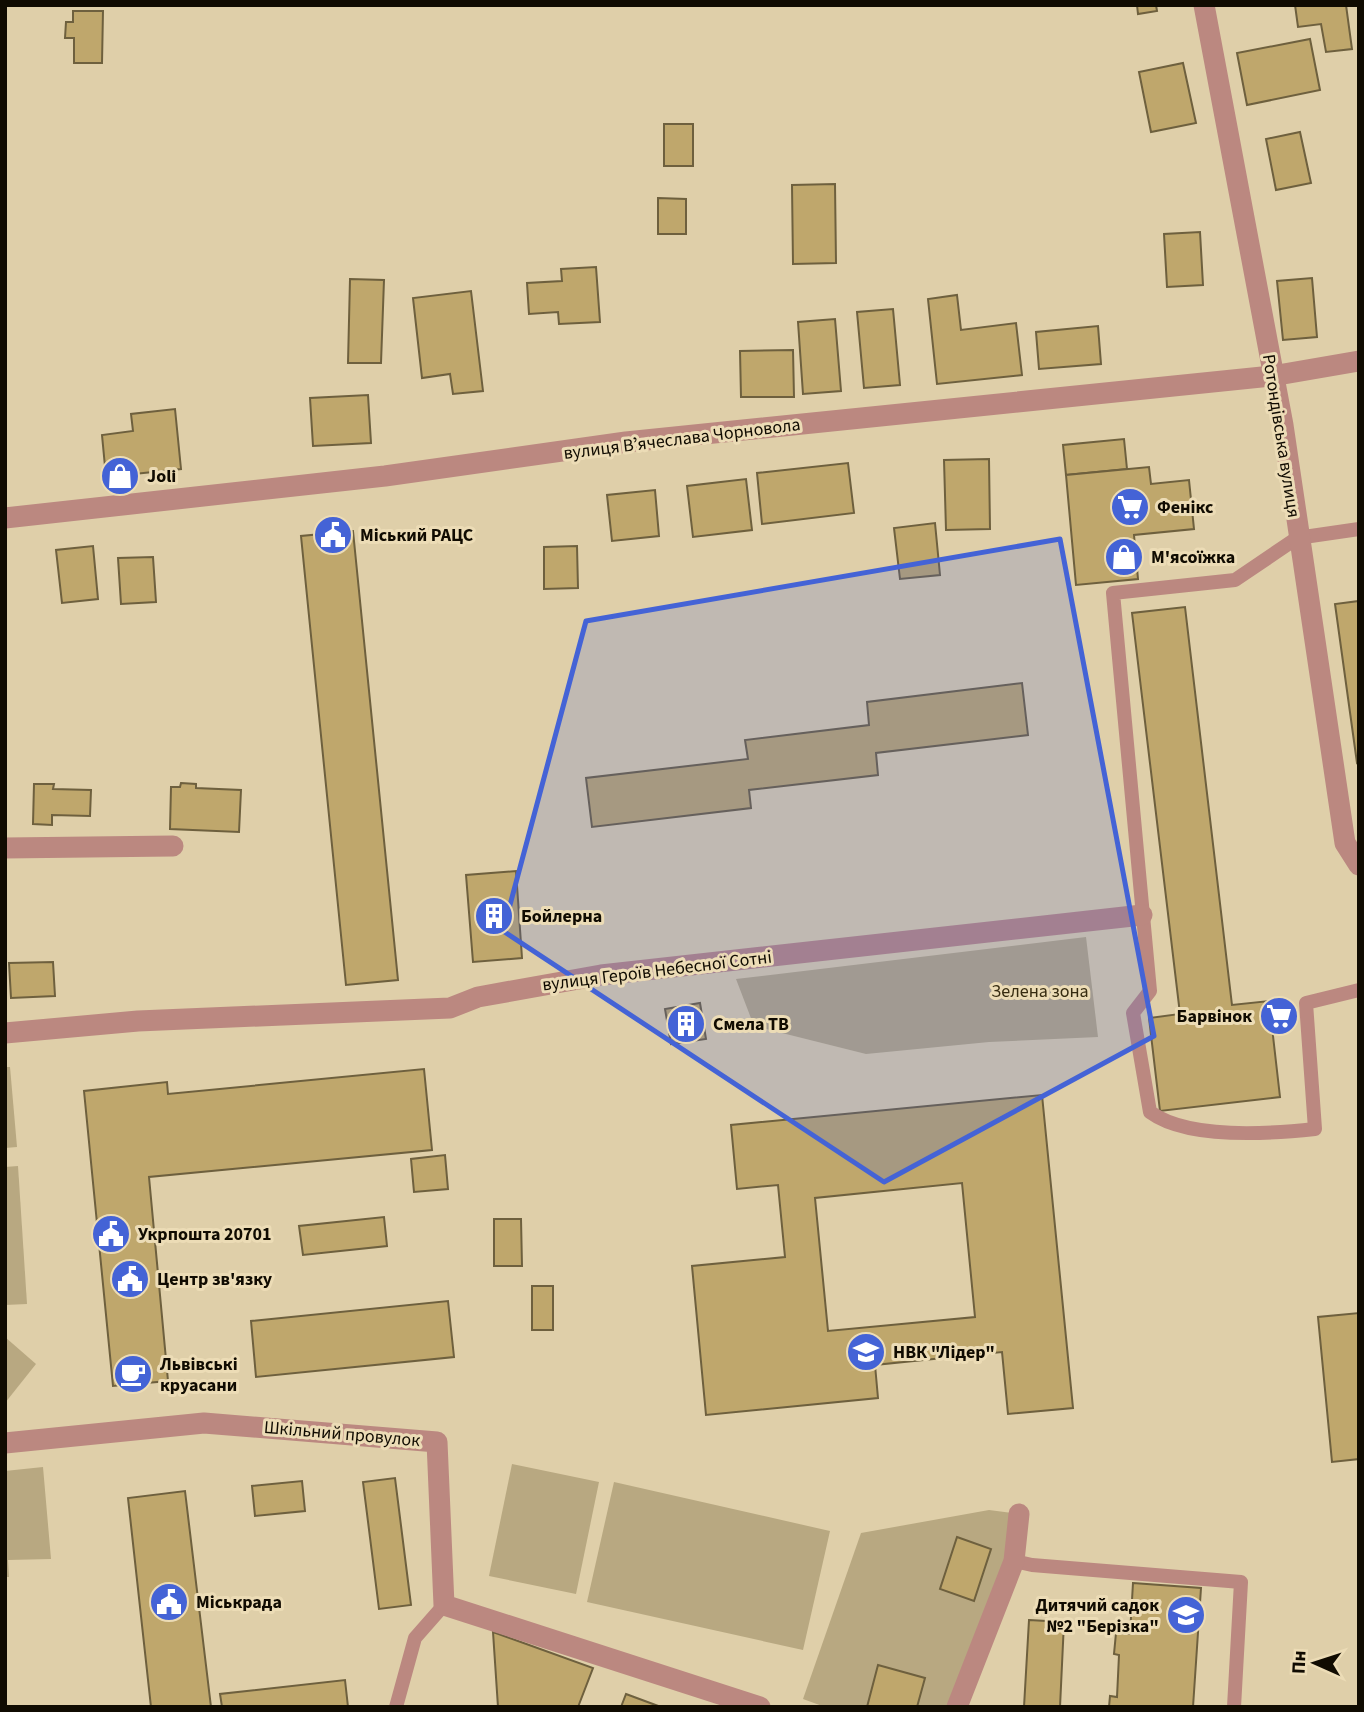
<svg xmlns="http://www.w3.org/2000/svg" width="1364" height="1712" font-family="'Source Sans 3',sans-serif">
<rect width="100%" height="100%" fill="#dfcfa9"/>
<g fill="#b8a881">
<path d="M 1086,937 L 1098,1037 L 989,1042 L 866,1054 L 754,1026 L 736,979 Z"/>
<path d="M 5,1067 L 10,1067 L 17,1147 L 5,1148 Z"/>
<path d="M 18,1166 L 27,1304 L 5,1305 L 5,1167 Z"/>
<path d="M 5,1337 L 36,1364 L 5,1403 Z"/>
<path d="M 512,1464 L 599,1482 L 576,1594 L 489,1576 Z"/>
<path d="M 43,1467 L 51,1559 L 8,1560 L 9,1577 L 5,1577 L 5,1471 Z"/>
<path d="M 614,1482 L 830,1531 L 803,1650 L 587,1602 Z"/>
<path d="M 989,1510 L 1019,1514 L 957,1707 L 825,1707 L 803,1699 L 861,1533 Z"/>
</g>
<g fill="#bfa76c" stroke="#6e603e" stroke-width="2" fill-rule="evenodd">
<path d="M 1137,5 L 1156,5 L 1157,11 L 1138,14 Z"/>
<path d="M 1295,5 L 1346,5 L 1352,49 L 1326,52 L 1321,24 L 1298,27 Z"/>
<path d="M 73,11 L 103,11 L 102,63 L 74,63 L 74,38 L 65,38 L 66,22 L 73,22 Z"/>
<path d="M 1310,39 L 1320,90 L 1247,105 L 1237,53 Z"/>
<path d="M 1183,63 L 1196,123 L 1151,132 L 1139,72 Z"/>
<rect x="664" y="124" width="29" height="42"/>
<path d="M 1300,132 L 1311,183 L 1276,190 L 1266,139 Z"/>
<path d="M 835,184 L 836,263 L 793,264 L 792,185 Z"/>
<path d="M 658,198 L 686,199 L 686,234 L 658,234 Z"/>
<path d="M 1200,232 L 1203,285 L 1167,287 L 1164,234 Z"/>
<path d="M 596,267 L 600,322 L 559,324 L 558,312 L 529,314 L 527,283 L 562,281 L 561,269 Z"/>
<path d="M 1312,278 L 1317,337 L 1283,340 L 1277,281 Z"/>
<path d="M 350,279 L 384,280 L 381,363 L 348,363 Z"/>
<path d="M 471,291 L 483,391 L 453,394 L 450,374 L 422,378 L 413,298 Z"/>
<path d="M 957,295 L 961,330 L 1016,323 L 1022,375 L 937,384 L 928,299 Z"/>
<path d="M 893,309 L 900,385 L 864,388 L 857,312 Z"/>
<path d="M 835,319 L 841,391 L 803,394 L 798,322 Z"/>
<path d="M 1098,326 L 1101,364 L 1039,369 L 1036,332 Z"/>
<path d="M 793,350 L 794,397 L 741,397 L 740,351 Z"/>
<path d="M 368,395 L 371,443 L 313,446 L 310,398 Z"/>
<path d="M 175,409 L 181,469 L 106,477 L 102,435 L 133,431 L 131,414 Z"/>
<path d="M 1124,439 L 1127,469 L 1066,475 L 1063,445 Z"/>
<path d="M 989,459 L 990,529 L 946,530 L 944,460 Z"/>
<path d="M 848,463 L 854,513 L 762,524 L 757,473 Z"/>
<path d="M 1149,467 L 1151,484 L 1189,480 L 1194,529 L 1134,535 L 1138,579 L 1076,585 L 1066,475 Z"/>
<path d="M 746,479 L 752,530 L 693,537 L 687,486 Z"/>
<path d="M 655,490 L 659,536 L 612,541 L 607,495 Z"/>
<path d="M 935,523 L 940,575 L 900,579 L 894,528 Z"/>
<path d="M 353,531 L 398,980 L 346,985 L 301,536 Z"/>
<path d="M 93,546 L 98,599 L 62,603 L 56,550 Z"/>
<path d="M 577,546 L 578,588 L 544,589 L 544,547 Z"/>
<path d="M 153,557 L 156,602 L 121,604 L 118,558 Z"/>
<path d="M 1359,601 L 1359,762 L 1357,763 L 1335,604 Z"/>
<path d="M 1185,607 L 1232,1005 L 1269,1001 L 1280,1097 L 1160,1111 L 1149,1018 L 1180,1014 L 1132,613 Z"/>
<path d="M 1022,683 L 1028,735 L 876,753 L 878,775 L 749,790 L 751,808 L 592,827 L 586,778 L 748,759 L 745,740 L 869,725 L 867,702 Z"/>
<path d="M 181,783 L 196,784 L 196,788 L 241,790 L 239,832 L 170,829 L 171,787 L 180,787 Z"/>
<path d="M 34,784 L 54,784 L 53,789 L 91,790 L 90,816 L 52,815 L 52,825 L 33,824 Z"/>
<path d="M 516,871 L 522,958 L 473,962 L 466,875 Z"/>
<path d="M 53,962 L 55,996 L 11,998 L 9,963 Z"/>
<path d="M 700,1003 L 706,1039 L 671,1044 L 665,1009 Z"/>
<path d="M 424,1069 L 432,1150 L 149,1177 L 168,1381 L 113,1386 L 84,1091 L 167,1082 L 168,1094 Z"/>
<path d="M 1042,1095 L 1073,1408 L 1008,1414 L 1002,1352 L 875,1365 L 878,1398 L 706,1415 L 692,1266 L 785,1257 L 778,1185 L 737,1189 L 731,1125 ZM 962,1183 L 975,1317 L 828,1331 L 815,1198 Z"/>
<path d="M 445,1155 L 448,1189 L 414,1192 L 411,1159 Z"/>
<path d="M 384,1217 L 387,1246 L 303,1255 L 299,1226 Z"/>
<path d="M 494,1219 L 521,1219 L 522,1266 L 494,1266 Z"/>
<rect x="532" y="1286" width="21" height="44"/>
<path d="M 448,1301 L 454,1357 L 256,1377 L 251,1321 Z"/>
<path d="M 1359,1313 L 1359,1459 L 1332,1462 L 1318,1317 Z"/>
<path d="M 395,1478 L 411,1605 L 379,1609 L 363,1482 Z"/>
<path d="M 302,1481 L 305,1511 L 255,1516 L 252,1486 Z"/>
<path d="M 185,1491 L 211,1707 L 151,1707 L 128,1498 Z"/>
<path d="M 957,1537 L 991,1549 L 974,1601 L 940,1589 Z"/>
<path d="M 1133,1583 L 1201,1588 L 1193,1707 L 1109,1707 L 1110,1696 L 1117,1697 L 1119,1655 L 1114,1654 L 1116,1633 L 1130,1634 Z"/>
<path d="M 1029,1620 L 1064,1622 L 1060,1707 L 1024,1707 Z"/>
<path d="M 493,1632 L 593,1668 L 578,1707 L 498,1707 Z"/>
<path d="M 878,1665 L 925,1678 L 917,1707 L 867,1707 Z"/>
<path d="M 345,1680 L 348,1707 L 222,1707 L 220,1694 Z"/>
<path d="M 626,1694 L 661,1707 L 621,1707 Z"/>
</g>
<g fill="none" stroke-linecap="round" stroke-linejoin="round">
<g stroke="#bb8880" stroke-width="14">
<path d="M 1359,529 L 1297,538 L 1235,580 L 1113,593 L 1150,991 L 1133,1013 L 1150,1112 C 1188,1140 1269,1134 1315,1129 L 1306,1003 L 1359,990"/>
<path d="M 1014,1561 L 1032,1565 L 1241,1582 L 1234,1707"/>
<path d="M 396,1707 L 415,1638 L 444,1605"/>
</g>
<g stroke="#bb8880" stroke-width="21">
<path d="M 1204,5 L 1283,425 L 1345,843 L 1359,865"/>
<path d="M 5,518 L 385,476 L 626,442 L 1272,376 L 1359,361"/>
<path d="M 5,848 L 173,846"/>
<path d="M 5,1033 L 138,1021 L 450,1008 L 478,997 L 601,975 L 1142,915"/>
<path d="M 5,1443 L 204,1423 L 437,1442 L 444,1605 L 760,1707"/>
<path d="M 957,1707 L 1014,1561 L 1019,1514"/>
</g>
</g>
<path fill="#4463d6" fill-opacity="0.2" stroke="#4463d6" stroke-width="5" stroke-linejoin="round" d="M 1060,539 L 1154,1036 L 884,1182 L 503,931 L 586,621 Z"/>
<defs>
<symbol id="shop-disc" viewBox="-11 -11 22 22"><circle r="9.5" fill="#4463d6" stroke="#ecdcb6"/><path d="M-5-2.5h2.3a2.7 3.5 0 0 1 5.4 0H5L5.5 6h-11ZM-1.5-2.5h3a1.5 2.3 0 0 0-3 0Z" fill="#fff"/></symbol>
<symbol id="supermarket-disc" viewBox="-11 -11 22 22"><circle r="9.5" fill="#4463d6" stroke="#ecdcb6"/><path d="M-6-5.5h2.5l.6 2H6L4.5 2H-2.5L-4.4-4H-6ZM-1.5 3.2a1.3 1.3 0 1 0 .1 0ZM3 3.2a1.3 1.3 0 1 0 .1 0Z" fill="#fff"/></symbol>
<symbol id="civic-disc" viewBox="-11 -11 22 22"><circle r="9.5" fill="#4463d6" stroke="#ecdcb6"/><path d="M-.6-6.5H3V-4.5H.6V-3L4-1V1h2V6H-6V1h2V-1L-.6-3ZM-1.2 2.5V6h2.4V2.5Z" fill="#fff"/></symbol>
<symbol id="building-disc" viewBox="-11 -11 22 22"><circle r="9.5" fill="#4463d6" stroke="#ecdcb6"/><path d="M-4-6H4V6H1V3H-1V6H-4ZM-2.5-4.3h1.7v1.8h-1.7ZM.8-4.3h1.7v1.8H.8ZM-2.5-1h1.7V.8h-1.7ZM.8-1h1.7V.8H.8Z" fill="#fff"/></symbol>
<symbol id="school-disc" viewBox="-11 -11 22 22"><circle r="9.5" fill="#4463d6" stroke="#ecdcb6"/><path d="M0-5L7-2L0 1L-7-2ZM-4 1L0 2.5L4 1V4Q0 6-4 4Z" fill="#fff"/></symbol>
<symbol id="cafe-disc" viewBox="-11 -11 22 22"><circle r="9.5" fill="#4463d6" stroke="#ecdcb6"/><path d="M-5.5-4.5H6V0H3Q3 3.5 0 3.5H-2.5Q-5.5 3.5-5.5 0ZM3-3.2v2h1.7v-2ZM-6 4.5H4V6H-6Z" fill="#fff"/></symbol>
</defs>
<g fill-rule="evenodd">
<use href="#shop-disc" x="98" y="454" width="44" height="44"/>
<use href="#supermarket-disc" x="1108" y="485" width="44" height="44"/>
<use href="#civic-disc" x="311" y="513" width="44" height="44"/>
<use href="#shop-disc" x="1102" y="535" width="44" height="44"/>
<use href="#building-disc" x="472" y="894" width="44" height="44"/>
<use href="#supermarket-disc" x="1257" y="994" width="44" height="44"/>
<use href="#building-disc" x="664" y="1002" width="44" height="44"/>
<use href="#civic-disc" x="89" y="1212" width="44" height="44"/>
<use href="#civic-disc" x="108" y="1257" width="44" height="44"/>
<use href="#school-disc" x="844" y="1330" width="44" height="44"/>
<use href="#cafe-disc" x="111" y="1352" width="44" height="44"/>
<use href="#civic-disc" x="147" y="1580" width="44" height="44"/>
<use href="#school-disc" x="1164" y="1593" width="44" height="44"/>
</g>
<g text-anchor="middle" dominant-baseline="central" stroke-width="6" stroke-linejoin="round" paint-order="stroke">
<g font-size="18" fill="#100b01" stroke="#ecdcb6">
<text transform="translate(1281 436) rotate(81)">Ротондівська вулиця</text>
<text transform="translate(682 439) rotate(-7)">вулиця Вʼячеслава Чорновола</text>
<text transform="translate(657 971) rotate(-7)">вулиця Героїв Небесної Сотні</text>
<text transform="translate(342 1434) rotate(5)">Шкільний провулок</text>
</g>
<g font-size="18" font-weight="bold" fill="#100b01" stroke="#ecdcb6" text-anchor="start">
<text x="147" y="476">Joli</text>
<text x="1157" y="507">Фенікс</text>
<text x="360" y="535">Міський РАЦС</text>
<text x="1151" y="557">М'ясоїжка</text>
<text x="521" y="916">Бойлерна</text>
<text x="1252" y="1016" text-anchor="end">Барвінок</text>
<text x="713" y="1024">Смела ТВ</text>
<text x="138" y="1234">Укрпошта 20701</text>
<text x="157" y="1279">Центр зв'язку</text>
<text x="893" y="1352">НВК "Лідер"</text>
<text x="160" y="1364">Львівські<tspan x="160" dy="21">круасани</tspan></text>
<text x="196" y="1602">Міськрада</text>
<text x="1159" y="1605" text-anchor="end">Дитячий садок<tspan x="1159" dy="21">№2 "Берізка"</tspan></text>
</g>
<g font-size="18" fill="#362b10" stroke="#ecdcb6">
<text x="1040" y="991">Зелена зона</text>
</g>
</g>
<rect width="1364" height="1712" fill="none" stroke="#100b01" stroke-width="14"/>
<g transform="translate(1315 1663) rotate(273)" stroke="#ecdcb6" stroke-width="5" paint-order="stroke">
<path d="M0-5L12 26L0 18L-12 26Z" fill="#100b01"/>
<text y="-10" font-size="19" font-weight="bold" text-anchor="middle" fill="#100b01">Пн</text>
</g>
</svg>
